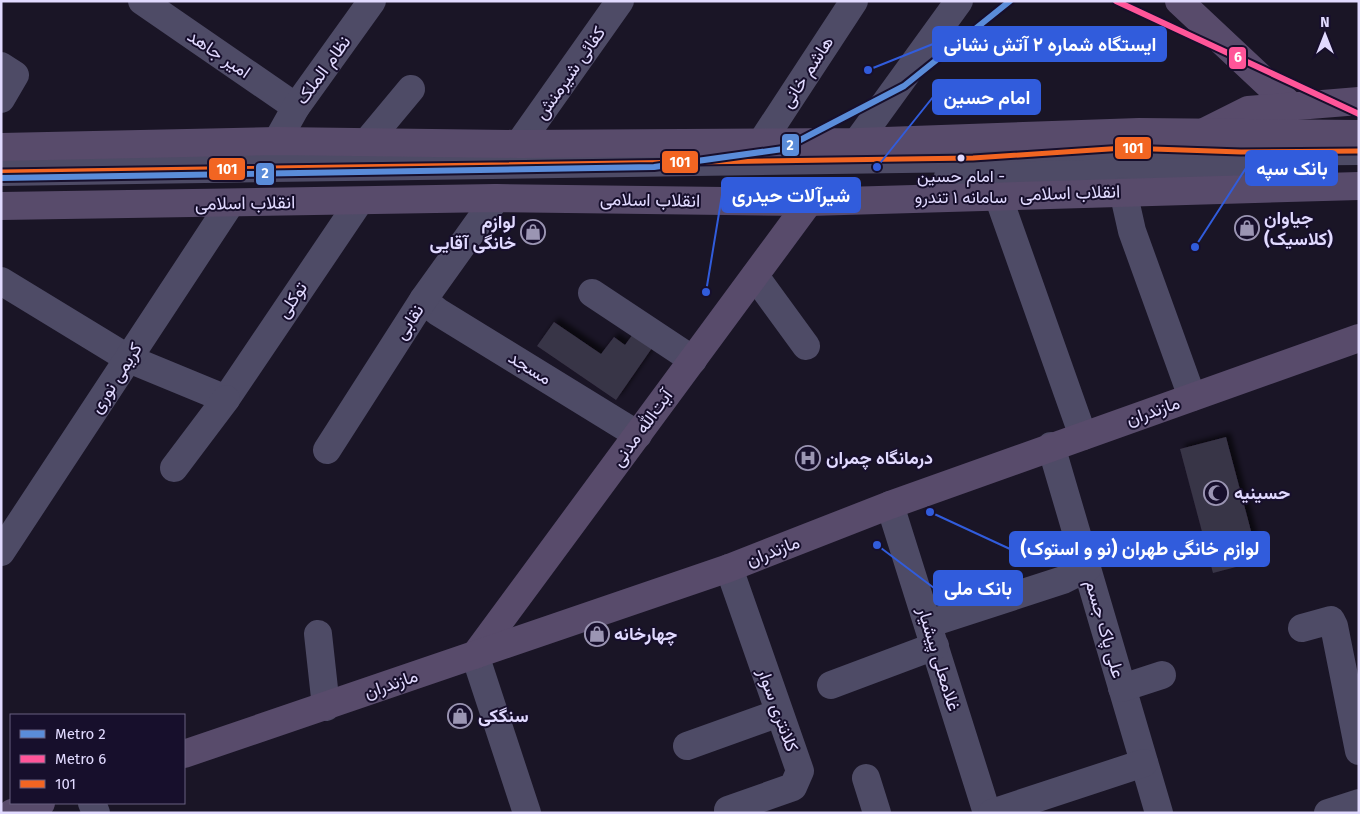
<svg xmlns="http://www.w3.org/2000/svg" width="1360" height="814" font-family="'Fira Sans',Vazirmatn,sans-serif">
<defs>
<filter id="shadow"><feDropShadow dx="4.5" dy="-4.5" stdDeviation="2.5" flood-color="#0009"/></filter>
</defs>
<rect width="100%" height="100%" fill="#1a1526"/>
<g fill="#393447" filter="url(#shadow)">
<path d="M 554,322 L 601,354 L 614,337 L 625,345 L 633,334 L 652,348 L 616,400 L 537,346 Z"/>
<path d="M 1226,437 L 1259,561 L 1213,573 L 1180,449 Z"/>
</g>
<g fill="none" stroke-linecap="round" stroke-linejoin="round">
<g stroke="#4e4b66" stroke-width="28">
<path d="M 142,1 L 296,107"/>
<path d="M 1,66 L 15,75 L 1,99"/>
<path d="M 277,141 L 296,107 L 372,1"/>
<path d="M 857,142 L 959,1"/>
<path d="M 366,143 L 411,89"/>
<path d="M 761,143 L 854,1"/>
<path d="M 519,144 L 620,1"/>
<path d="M 1,172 L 973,158 L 1124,148 L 1241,152 L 1359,151"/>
<path d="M 948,177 L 1270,170"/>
<path d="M 1123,191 L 1132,231 L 1192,397"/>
<path d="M 998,196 L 1083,436"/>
<path d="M 755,276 L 806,346"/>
<path d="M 1,281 L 129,359 L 226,399 L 359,202"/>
<path d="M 592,293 L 693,360"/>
<path d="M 423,300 L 438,312 L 638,435"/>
<path d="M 1051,446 L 1159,813"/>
<path d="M 327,450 L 423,300 L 496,198"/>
<path d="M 174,468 L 226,399"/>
<path d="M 890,505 L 987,813"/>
<path d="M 1,552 L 230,204"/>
<path d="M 928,624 L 1063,580 L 1087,568"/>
<path d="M 1302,628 L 1331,620 L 1334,626 L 1359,751"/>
<path d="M 318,634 L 326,707"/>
<path d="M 475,655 L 527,813"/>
<path d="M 831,685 L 935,646"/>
<path d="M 1122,688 L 1162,675"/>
<path d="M 687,746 L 779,713"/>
<path d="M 866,778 L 877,813"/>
<path d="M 92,803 L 96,813"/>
<path d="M 728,810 L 793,787 L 800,771 L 729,568"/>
<path d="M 992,813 L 1144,763"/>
<path d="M 1328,813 L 1359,803"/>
</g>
<g stroke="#584b6b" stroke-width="28">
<path d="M 1179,1 L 1290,105"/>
<path d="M 1206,131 L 1248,110 L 1359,101"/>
<path d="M 1,147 L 277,141 L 519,144 L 857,142 L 1139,132 L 1359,134"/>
<path d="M 1,206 L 496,198 L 809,202 L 1359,186"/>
<path d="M 475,655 L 809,202"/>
<path d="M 184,754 L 729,568 L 890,505 L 1359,338"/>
<path d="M 12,813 L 41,803"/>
</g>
<defs>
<path id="bus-1" d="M 1,172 L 973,158 L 1124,148 L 1241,152 L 1359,151"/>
</defs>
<use href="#bus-1" stroke="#170f2c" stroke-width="9"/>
<use href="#bus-1" stroke="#f26522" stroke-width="5"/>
<defs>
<path id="metro-1" d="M 1,178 L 654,167 L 783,149 L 904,86 L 1010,1"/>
<path id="metro-2" d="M 1116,1 L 1359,114"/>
</defs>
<use href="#metro-1" stroke="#170f2c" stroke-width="10"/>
<use href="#metro-2" stroke="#170f2c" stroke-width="10"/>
<use href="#metro-1" stroke="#5a8cd9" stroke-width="6"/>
<use href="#metro-2" stroke="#f59" stroke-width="6"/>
</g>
<defs>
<symbol id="shop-ring" viewBox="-11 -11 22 22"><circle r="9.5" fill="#170f2c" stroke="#9b95b3" stroke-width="1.5"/><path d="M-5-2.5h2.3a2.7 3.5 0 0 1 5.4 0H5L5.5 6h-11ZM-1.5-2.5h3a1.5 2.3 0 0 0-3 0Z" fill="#9b95b3"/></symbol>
<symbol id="hospital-ring" viewBox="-11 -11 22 22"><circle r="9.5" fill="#170f2c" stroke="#9b95b3" stroke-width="1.5"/><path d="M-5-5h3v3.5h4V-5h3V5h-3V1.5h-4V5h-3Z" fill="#9b95b3"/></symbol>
<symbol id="mosque-ring" viewBox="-11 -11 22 22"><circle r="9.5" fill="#170f2c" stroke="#9b95b3" stroke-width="1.5"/><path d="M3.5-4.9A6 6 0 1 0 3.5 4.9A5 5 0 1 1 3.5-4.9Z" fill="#9b95b3"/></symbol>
</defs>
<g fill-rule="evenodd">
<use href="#shop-ring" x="1233" y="214" width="28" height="28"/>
<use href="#shop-ring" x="519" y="218" width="28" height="28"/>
<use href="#hospital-ring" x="794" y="444" width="28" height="28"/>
<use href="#mosque-ring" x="1202" y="479" width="28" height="28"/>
<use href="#shop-ring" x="583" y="620" width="28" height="28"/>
<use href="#shop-ring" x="446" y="702" width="28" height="28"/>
</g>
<circle fill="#e1daff" stroke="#170f2c" stroke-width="2" cx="961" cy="158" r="4.5"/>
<g text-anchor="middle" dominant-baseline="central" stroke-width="4" stroke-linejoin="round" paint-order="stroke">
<g font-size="17" fill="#e1daff" stroke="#170f2c">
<text x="961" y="176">امام حسین -<tspan x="961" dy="21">سامانه ۱ تندرو</tspan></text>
</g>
<g font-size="18" fill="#e1daff" stroke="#170f2c">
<text transform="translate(219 54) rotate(34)">امیر جاهد</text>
<text transform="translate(323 70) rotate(-54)">نظام الملک</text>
<text transform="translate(807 72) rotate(-57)">هاشم خانی</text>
<text transform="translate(570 73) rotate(-55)">کفائی شیرمنش</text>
<text transform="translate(1070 193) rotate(-2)">انقلاب اسلامی</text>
<text transform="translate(650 200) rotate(1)">انقلاب اسلامی</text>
<text transform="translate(245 203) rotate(-1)">انقلاب اسلامی</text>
<text transform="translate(292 300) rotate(-56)">توکلی</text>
<text transform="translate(409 322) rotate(-57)">نقابی</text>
<text transform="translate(530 368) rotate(32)">مسجد</text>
<text transform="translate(116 378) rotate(-57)">کریمی نوری</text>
<text transform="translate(1153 411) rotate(-19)">مازندران</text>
<text transform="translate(642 428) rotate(-54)">آیت‌الله مدنی</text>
<text transform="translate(773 551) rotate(-21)">مازندران</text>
<text transform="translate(1105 629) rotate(74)">علی پاک جسم</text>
<text transform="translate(939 659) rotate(73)">غلامعلی پیشیار</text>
<text transform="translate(391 684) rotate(-19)">مازندران</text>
<text transform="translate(778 710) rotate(70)">کلانتری سوار</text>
</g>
<g font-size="18" font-weight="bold" fill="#e1daff" stroke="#170f2c" text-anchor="start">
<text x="1264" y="218">جیاوان<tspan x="1264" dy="21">(کلاسیک)</tspan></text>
<text x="516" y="222" text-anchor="end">لوازم<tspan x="516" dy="21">خانگی آقایی</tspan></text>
<text x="826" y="458">درمانگاه چمران</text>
<text x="1234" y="493">حسینیه</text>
<text x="614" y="634">چهارخانه</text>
<text x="478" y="716">سنگکی</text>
</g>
</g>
<path fill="none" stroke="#315cdc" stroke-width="2" d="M868 70L933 44M877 167L933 97M1195 247L1246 168M706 292L722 195M930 512L1010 549M877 545L934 588"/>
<g fill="#315cdc" stroke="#170f2c" stroke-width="2">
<circle cx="868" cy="70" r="5"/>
<circle cx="877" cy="167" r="5"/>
<circle cx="1195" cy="247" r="5"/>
<circle cx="706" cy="292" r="5"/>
<circle cx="930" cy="512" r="5"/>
<circle cx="877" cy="545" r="5"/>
</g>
<g fill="#315cdc" stroke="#315cdc" stroke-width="2">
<rect x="933" y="27" width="233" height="34" rx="5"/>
<rect x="933" y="80" width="107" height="34" rx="5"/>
<rect x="1246" y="151" width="91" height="34" rx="5"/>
<rect x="722" y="178" width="138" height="34" rx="5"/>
<rect x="1010" y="532" width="259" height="34" rx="5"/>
<rect x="934" y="571" width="88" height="34" rx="5"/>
</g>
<g font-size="19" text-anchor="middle" font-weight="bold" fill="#fff">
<text x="1050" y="51">ایستگاه شماره ۲ آتش نشانی</text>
<text x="987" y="104">امام حسین</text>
<text x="1292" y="175">بانک سپه</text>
<text x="791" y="202">شیرآلات حیدری</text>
<text x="1140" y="555">لوازم خانگی طهران (نو و استوک)</text>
<text x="978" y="595">بانک ملی</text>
</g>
<g stroke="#170f2c" stroke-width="2">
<rect x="1228" y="46" width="19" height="24" rx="5" fill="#f59"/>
<rect x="781" y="133" width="19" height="24" rx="5" fill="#5a8cd9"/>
<rect x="1114" y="136" width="38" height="24" rx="5" fill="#f26522"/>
<rect x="661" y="150" width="38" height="24" rx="5" fill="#f26522"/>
<rect x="208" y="157" width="38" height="24" rx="5" fill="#f26522"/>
<rect x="255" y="162" width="20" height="24" rx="5" fill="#5a8cd9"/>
</g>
<g font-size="14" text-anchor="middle" font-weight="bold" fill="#fff">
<text x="1238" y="62">6</text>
<text x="790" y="150">2</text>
<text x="1133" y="153">101</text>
<text x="680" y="167">101</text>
<text x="227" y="174">101</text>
<text x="265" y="178">2</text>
</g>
<rect width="1360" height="814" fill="none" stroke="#e1daff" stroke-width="5"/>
<rect x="10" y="714" width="175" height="90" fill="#170f2c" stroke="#686080"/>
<rect x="20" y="730" width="25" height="8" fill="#5a8cd9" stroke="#686080"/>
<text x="55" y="739" font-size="15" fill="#e1daff">Metro 2</text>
<rect x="20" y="755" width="25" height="8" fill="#ff5599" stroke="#686080"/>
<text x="55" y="764" font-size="15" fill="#e1daff">Metro 6</text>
<rect x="20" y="780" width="25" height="8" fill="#f26522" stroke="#686080"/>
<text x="55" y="789" font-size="15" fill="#e1daff">101</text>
<g transform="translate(1325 35)" stroke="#170f2c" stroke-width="4" paint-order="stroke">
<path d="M0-4L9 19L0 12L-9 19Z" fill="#e1daff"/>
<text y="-8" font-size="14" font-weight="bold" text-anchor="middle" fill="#e1daff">N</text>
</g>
</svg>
